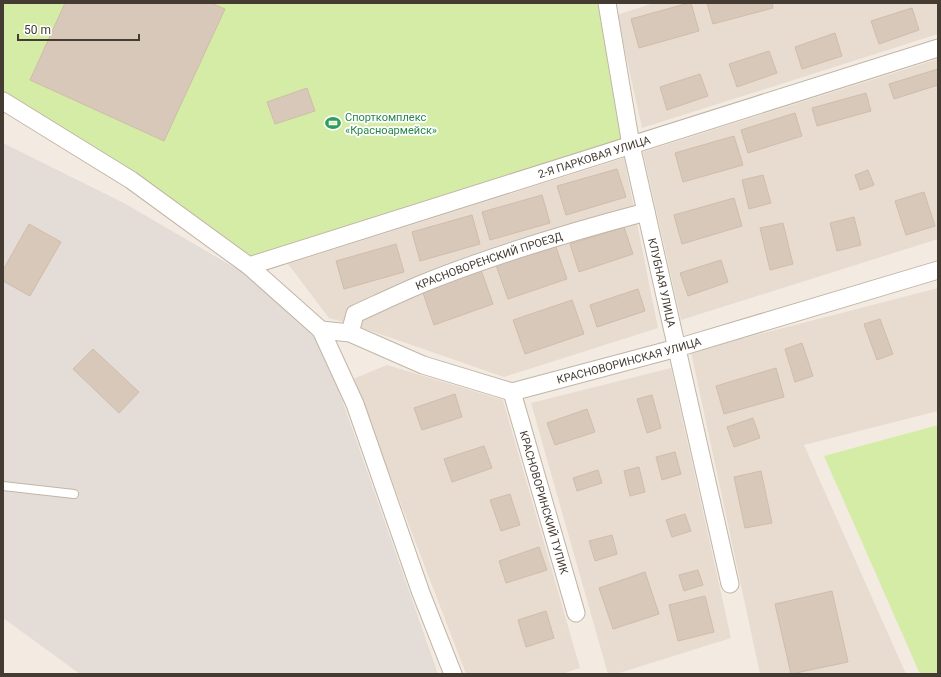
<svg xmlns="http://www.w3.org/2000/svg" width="941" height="677" font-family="Roboto,sans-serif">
<rect width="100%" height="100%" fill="#f3ebe1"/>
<g fill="#e7dccf">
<path d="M 654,3 L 938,3 L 938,34 L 642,128 L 617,15 Z"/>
<path d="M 938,59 L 938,239 L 681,320 L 643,152 Z"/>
<path d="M 624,158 L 658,328 L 504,377 L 354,325 L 329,318 L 288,264 Z"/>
<path d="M 938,288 L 938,411 L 804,445 L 906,674 L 760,674 L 691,352 Z"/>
<path d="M 387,365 L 503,400 L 580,668 L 562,674 L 466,674 L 353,379 Z"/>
<path d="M 671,368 L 731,638 L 616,674 L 608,674 L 531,403 Z"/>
</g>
<path fill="#e4ddd7" d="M 3,143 L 124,203 L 273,290 L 324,348 L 438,674 L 80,674 L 3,618 Z"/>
<g fill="#d5eca6">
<path d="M 3,3 L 607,3 L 631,145 L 249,266 L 3,101 Z"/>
<path d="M 938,425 L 938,674 L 920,674 L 824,456 Z"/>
</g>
<g fill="#d8c8b9" stroke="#d1bca9">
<path d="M 65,3 L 211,3 L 225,9 L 164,141 L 30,80 Z"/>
<path d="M 689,3 L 691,3 L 699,31 L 639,48 L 631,19 Z"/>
<path d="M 707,3 L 772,3 L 773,8 L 713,24 Z"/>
<path d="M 912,8 L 919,30 L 879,44 L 871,21 Z"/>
<path d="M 835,33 L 842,56 L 802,69 L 795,47 Z"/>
<path d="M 769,51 L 777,73 L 737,87 L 729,64 Z"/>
<path d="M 938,69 L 938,85 L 894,99 L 889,84 Z"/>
<path d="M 700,74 L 708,96 L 667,110 L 660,87 Z"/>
<path d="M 307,88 L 315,111 L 275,124 L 267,102 Z"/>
<path d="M 866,93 L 871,111 L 817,126 L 812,108 Z"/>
<path d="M 795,113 L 802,136 L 748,153 L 741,130 Z"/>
<path d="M 734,136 L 743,165 L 683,182 L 675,153 Z"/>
<path d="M 617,169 L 626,197 L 566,215 L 557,186 Z"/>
<path d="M 868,170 L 874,185 L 860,190 L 855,175 Z"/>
<path d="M 763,175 L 771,203 L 749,209 L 742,180 Z"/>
<path d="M 924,192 L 935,226 L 906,235 L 895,201 Z"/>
<path d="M 542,195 L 550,223 L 490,240 L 482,212 Z"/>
<path d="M 734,198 L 742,226 L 682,244 L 674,215 Z"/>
<path d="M 472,215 L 480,244 L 420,261 L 412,232 Z"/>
<path d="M 854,217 L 861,245 L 837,251 L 830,223 Z"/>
<path d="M 783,223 L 793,264 L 770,270 L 760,228 Z"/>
<path d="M 29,224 L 61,242 L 30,296 L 3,281 L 3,270 Z"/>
<path d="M 624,227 L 633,254 L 579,272 L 570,244 Z"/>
<path d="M 396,244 L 404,272 L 344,289 L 336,261 Z"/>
<path d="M 555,244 L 567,279 L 508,299 L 496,265 Z"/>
<path d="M 721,260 L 728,282 L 688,296 L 680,273 Z"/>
<path d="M 481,270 L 493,304 L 434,325 L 422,290 Z"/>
<path d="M 638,289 L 645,311 L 597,327 L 590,305 Z"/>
<path d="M 572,300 L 584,334 L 525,354 L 513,320 Z"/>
<path d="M 880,319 L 893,354 L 877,360 L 864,324 Z"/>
<path d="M 802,343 L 813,376 L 795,382 L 785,349 Z"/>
<path d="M 93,349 L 139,392 L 119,413 L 73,369 Z"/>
<path d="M 776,368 L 784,397 L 724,414 L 716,386 Z"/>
<path d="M 455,394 L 462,417 L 422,430 L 414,408 Z"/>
<path d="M 652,395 L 661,428 L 647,433 L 637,399 Z"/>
<path d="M 587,409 L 595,432 L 555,445 L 547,423 Z"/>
<path d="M 753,418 L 760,438 L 734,447 L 727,427 Z"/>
<path d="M 484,446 L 492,468 L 452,482 L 444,459 Z"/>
<path d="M 675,452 L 681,474 L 662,480 L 656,457 Z"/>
<path d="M 639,467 L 645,492 L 630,496 L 624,471 Z"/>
<path d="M 598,470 L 602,483 L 577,491 L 573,478 Z"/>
<path d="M 761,471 L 772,523 L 745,528 L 734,477 Z"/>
<path d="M 510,494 L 520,525 L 501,531 L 490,500 Z"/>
<path d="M 685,514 L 691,531 L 672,537 L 666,520 Z"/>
<path d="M 612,535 L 617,554 L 595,561 L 589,541 Z"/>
<path d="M 539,547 L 547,570 L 506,583 L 499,561 Z"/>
<path d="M 698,570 L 703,585 L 684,591 L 679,575 Z"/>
<path d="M 645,572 L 659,614 L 613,629 L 599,588 Z"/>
<path d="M 832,591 L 848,662 L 791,674 L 775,604 Z"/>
<path d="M 705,596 L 714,632 L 678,641 L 669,605 Z"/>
<path d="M 546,611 L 554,638 L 526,647 L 518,620 Z"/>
</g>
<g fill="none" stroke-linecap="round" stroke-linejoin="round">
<defs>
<path id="service" d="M 3,486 L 74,494"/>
<g id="minor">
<path id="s1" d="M 607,3 L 631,145 L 730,584"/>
<path d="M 3,101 L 131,180 L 249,266 L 321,330 L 355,404 L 421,593 L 453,674"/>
<path id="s2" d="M 249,266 L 938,48"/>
<path id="s3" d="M 321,330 L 350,333 L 423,365 L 512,392 L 677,348 L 938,270"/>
<path id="s4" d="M 350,333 L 355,314 C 377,304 398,294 419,285 C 493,255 570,232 646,212"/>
<path id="s5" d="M 512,392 L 576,613"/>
</g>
</defs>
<use href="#service" stroke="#c1b5a6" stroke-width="10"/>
<use href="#minor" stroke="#c1b5a6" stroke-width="19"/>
<use href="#service" stroke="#fff" stroke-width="8"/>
<use href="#minor" stroke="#fff" stroke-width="17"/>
</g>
<defs>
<symbol id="stadium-bare" viewBox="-9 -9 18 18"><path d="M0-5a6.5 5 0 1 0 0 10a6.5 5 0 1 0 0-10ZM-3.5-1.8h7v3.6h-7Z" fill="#2e9e5b" stroke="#fff" stroke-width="2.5" paint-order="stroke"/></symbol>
</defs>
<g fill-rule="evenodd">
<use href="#stadium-bare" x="322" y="112" width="22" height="22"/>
</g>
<g text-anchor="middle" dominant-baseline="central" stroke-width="3.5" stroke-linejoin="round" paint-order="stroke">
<g font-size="11" fill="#27864d" stroke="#fff" text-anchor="start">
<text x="345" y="117">Спорткомплекс<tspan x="345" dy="13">«Красноармейск»</tspan></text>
</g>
<g font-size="11" fill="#443b32" stroke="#fff">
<text stroke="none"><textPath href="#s2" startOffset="362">2-Я ПАРКОВАЯ УЛИЦА</textPath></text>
<text stroke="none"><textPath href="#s4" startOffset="164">КРАСНОВОРЕНСКИЙ ПРОЕЗД</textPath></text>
<text stroke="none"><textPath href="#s1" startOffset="285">КЛУБНАЯ УЛИЦА</textPath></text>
<text stroke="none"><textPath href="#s3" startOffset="323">КРАСНОВОРИНСКАЯ УЛИЦА</textPath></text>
<text stroke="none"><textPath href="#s5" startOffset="115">КРАСНОВОРИНСКИЙ ТУПИК</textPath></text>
</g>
</g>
<rect width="941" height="677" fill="none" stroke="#443b32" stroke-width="8"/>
<path d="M18 34v6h121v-6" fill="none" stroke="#443b32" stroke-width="2"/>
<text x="24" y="34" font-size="12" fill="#443b32" stroke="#ffffff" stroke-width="3" paint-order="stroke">50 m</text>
</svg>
